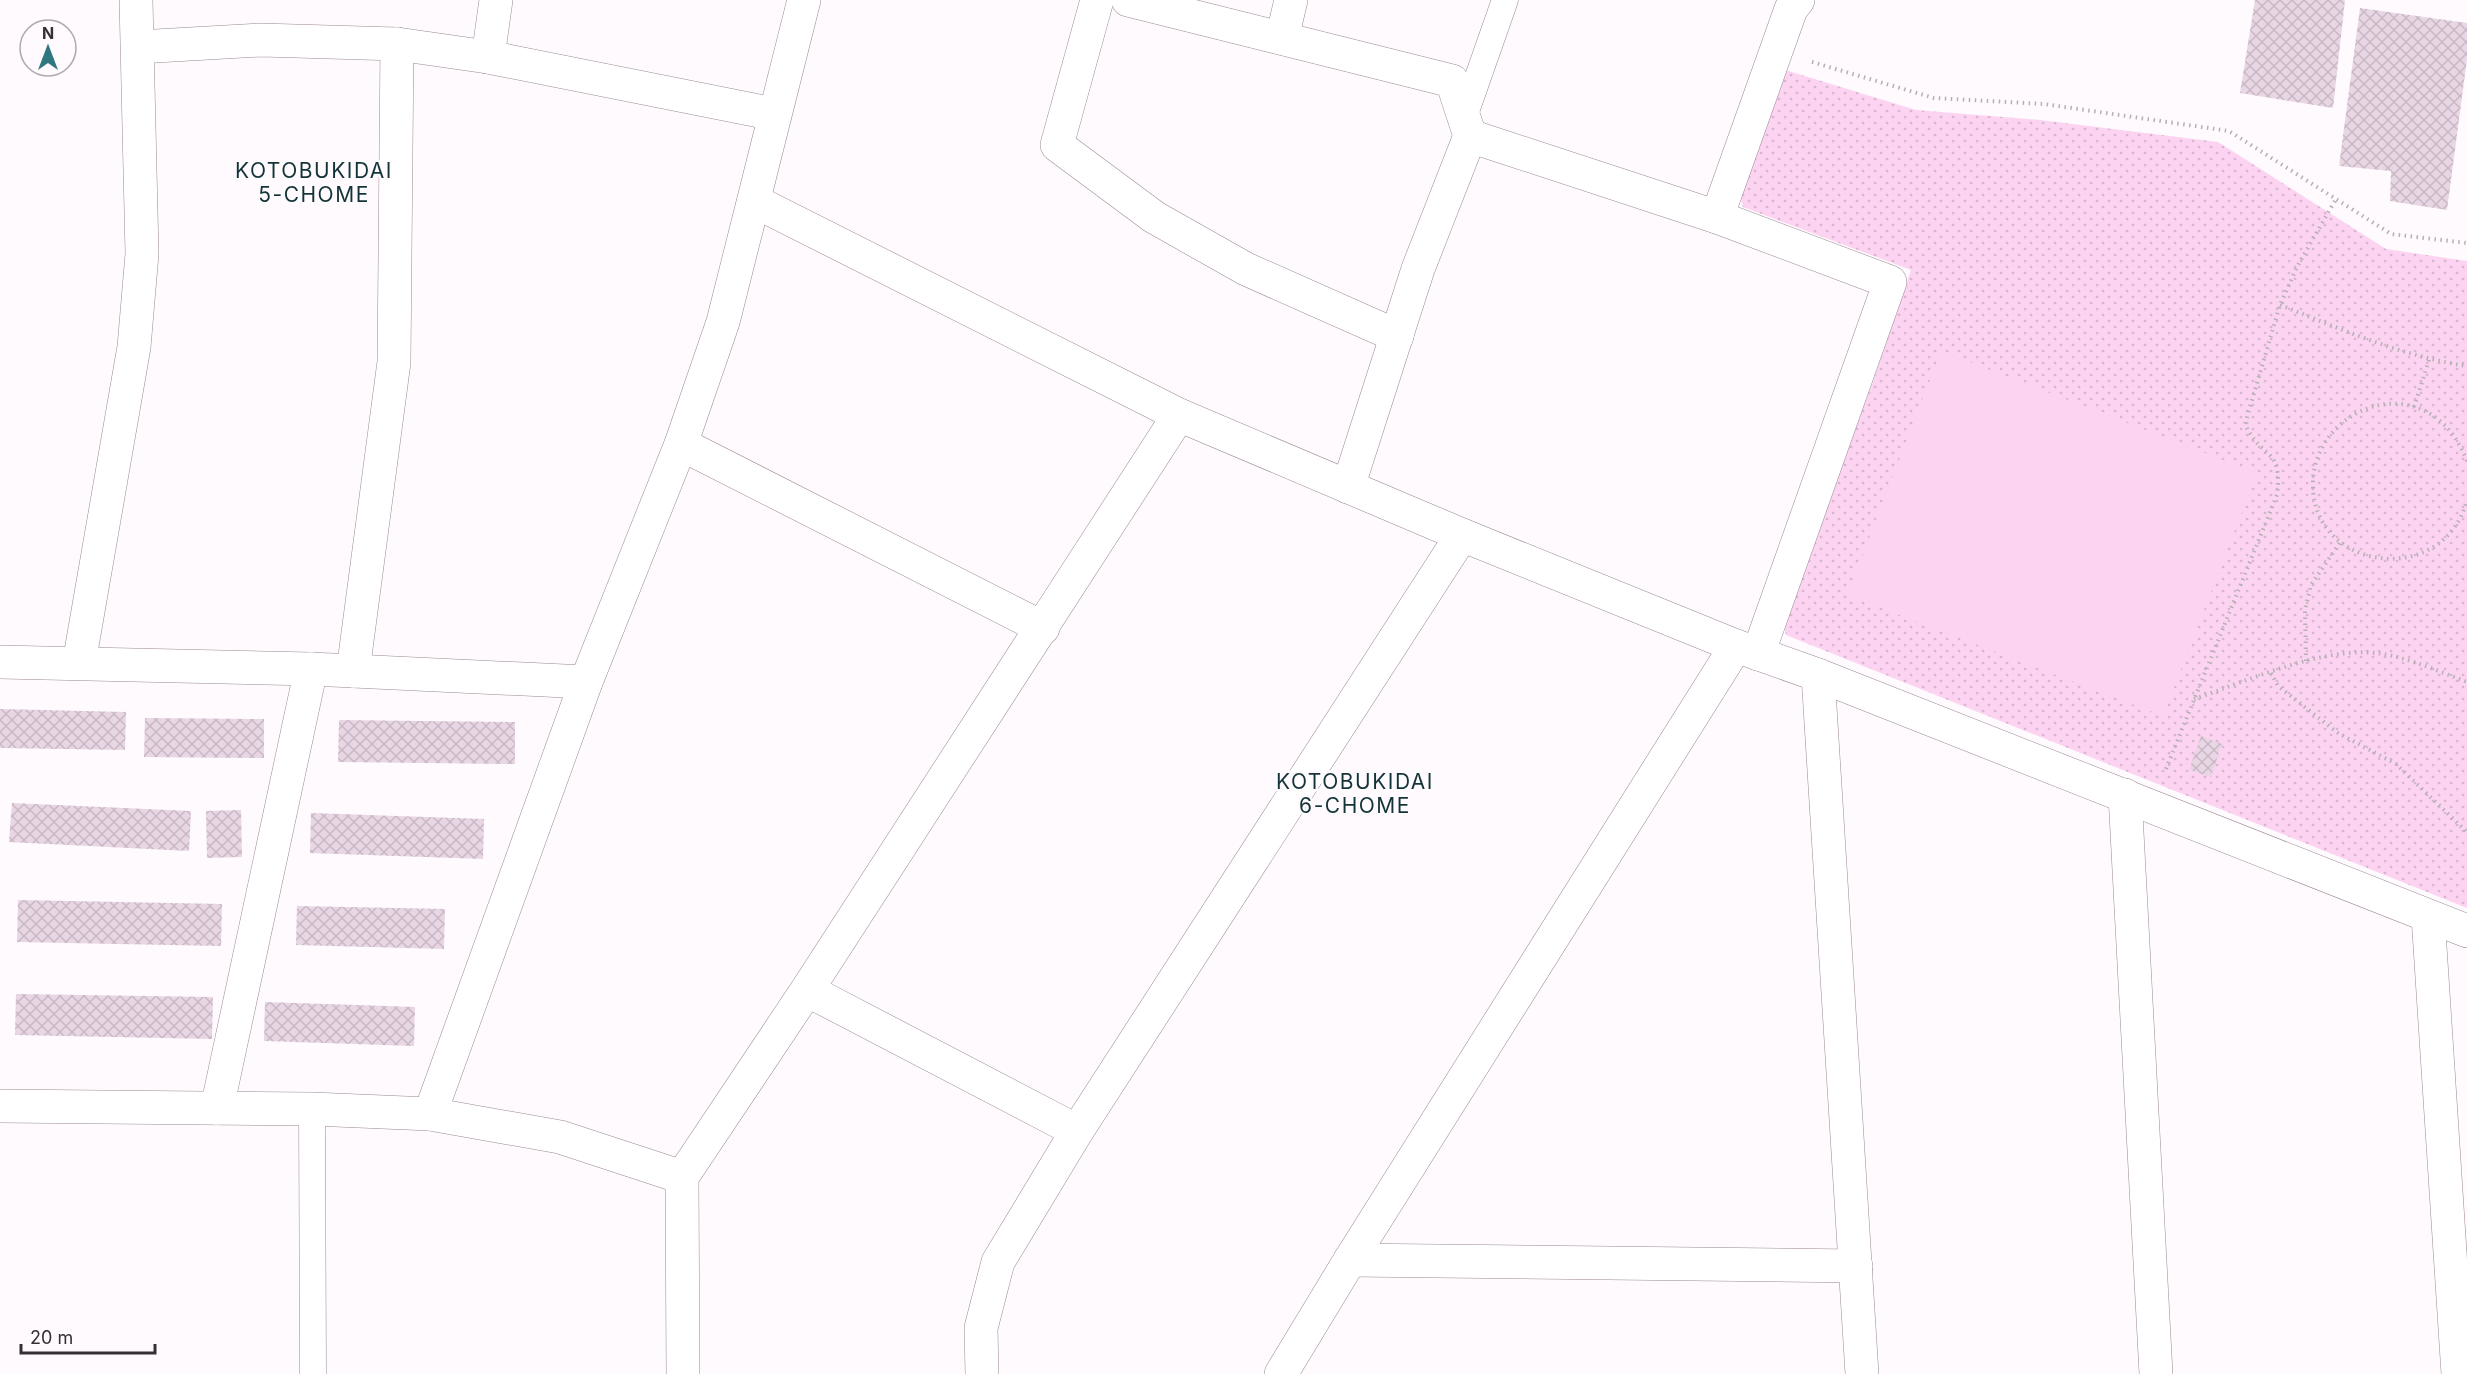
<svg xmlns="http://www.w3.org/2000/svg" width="2467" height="1374" font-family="Inter,sans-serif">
<defs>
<pattern id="grass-dots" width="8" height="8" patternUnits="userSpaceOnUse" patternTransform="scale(1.5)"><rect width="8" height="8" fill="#fcd4f2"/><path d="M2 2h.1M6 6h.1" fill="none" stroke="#d9b6d0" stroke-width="1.8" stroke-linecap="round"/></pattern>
<pattern id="building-cross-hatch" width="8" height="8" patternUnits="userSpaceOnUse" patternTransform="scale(1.5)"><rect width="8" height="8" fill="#e9d6e4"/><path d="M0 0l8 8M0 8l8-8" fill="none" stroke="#c8b8c4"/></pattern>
</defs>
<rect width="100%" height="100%" fill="#fefafd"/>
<path fill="url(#grass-dots)" d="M 1782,69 L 1916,110 L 2040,120 L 2218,142 L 2386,249 L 2467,261 L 2467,908 L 1786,635 L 1783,623 L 1873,382 L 1911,270 L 1743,207 L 1739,192 Z"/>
<path fill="#fcd4f2" d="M 1941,351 L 2257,473 L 2163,716 L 1847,595 Z"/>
<g fill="url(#building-cross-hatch)">
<path d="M 2255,0 L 2345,0 L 2333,108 L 2240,93 Z"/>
<path d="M 2360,8 L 2467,23 L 2467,59 L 2447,210 L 2390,201 L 2391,171 L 2339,166 Z"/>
<path d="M 0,709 L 126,712 L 125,750 L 0,748 Z"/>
<path d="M 145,718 L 264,719 L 264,758 L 144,757 Z"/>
<path d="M 339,720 L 515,722 L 515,764 L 338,762 Z"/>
<path d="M 2201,736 L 2222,744 L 2211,777 L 2189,770 Z"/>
<path d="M 12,803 L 191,811 L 189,851 L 9,842 Z"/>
<path d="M 241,810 L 242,857 L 207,858 L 206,811 Z"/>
<path d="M 311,813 L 484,819 L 483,859 L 310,853 Z"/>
<path d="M 18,900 L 222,904 L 221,946 L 17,942 Z"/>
<path d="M 297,906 L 445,909 L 444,949 L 296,945 Z"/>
<path d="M 16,994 L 213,997 L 212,1039 L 15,1035 Z"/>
<path d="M 265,1002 L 415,1007 L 414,1046 L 264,1041 Z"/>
</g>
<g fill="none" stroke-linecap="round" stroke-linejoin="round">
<defs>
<g id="lane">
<path d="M 1464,117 L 1505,0"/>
<path d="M 312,1109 L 313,1374"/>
</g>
<g id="street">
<path d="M 1097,0 L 1057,145 L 1154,217 L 1246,269 L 1397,336"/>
<path d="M 1128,0 L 1452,81 L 1470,136 L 1418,269 L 1348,487"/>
<path d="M 1282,38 L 1291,0"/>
<path d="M 138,47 L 261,40 L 397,44 L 488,57 L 774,114"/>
<path d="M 488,57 L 496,0"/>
<path d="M 1470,136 L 1717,217 L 1890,282 L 1758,654"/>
<path d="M 754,201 L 1179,415 L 1462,535 L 1736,646 L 1818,675 L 2467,931"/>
<path d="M 1717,217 L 1791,9 L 1798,0"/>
<path d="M 681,444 L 1043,628"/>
<path d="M 0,662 L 311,669 L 586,682"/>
<path d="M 79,663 L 134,347 L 142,254 L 136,0"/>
<path d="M 353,671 L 394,362 L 397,44"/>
<path d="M 1818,675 L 1862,1374"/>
<path d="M 2125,795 L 2156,1374"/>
<path d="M 2428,916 L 2458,1374"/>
<path d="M 807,990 L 1077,1131"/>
<path d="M 0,1106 L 312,1109 L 430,1114 L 560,1137 L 682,1177"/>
<path d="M 217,1108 L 311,669"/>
<path d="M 430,1114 L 586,682 L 681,444 L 723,322 L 804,0"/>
<path d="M 1350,1260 L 1856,1266"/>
<path d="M 683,1374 L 682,1177 L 807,990 L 1179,415"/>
<path d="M 982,1374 L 981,1328 L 998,1262 L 1077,1131 L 1462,535"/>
<path d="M 1281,1374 L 1350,1260 L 1736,646"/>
</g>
</defs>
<use href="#lane" stroke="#9b8996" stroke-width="27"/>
<use href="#street" stroke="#9b8996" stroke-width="34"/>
<g stroke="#b5b0b3" stroke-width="4" stroke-dasharray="1.5 4.5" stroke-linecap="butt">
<path d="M 1812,62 L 1934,98 L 2044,104 L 2229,131 L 2391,234 L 2467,243"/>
<path d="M 2280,305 C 2341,329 2401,356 2467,366"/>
<path d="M 2414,407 L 2429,360"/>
<path d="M 2467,461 C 2460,445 2453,431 2439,420 C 2387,378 2311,423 2313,486 C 2314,572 2444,588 2467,500"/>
<path d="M 2306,661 L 2305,610 L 2311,585 L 2341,541"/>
<path d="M 2271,673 L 2278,686 L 2338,733 L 2396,764 L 2467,832"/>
<path d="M 2194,699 C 2251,680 2335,640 2393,656 C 2418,662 2443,673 2467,682"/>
<path d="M 2166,769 L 2277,495 C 2283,446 2261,460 2245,424 L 2280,305 L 2298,265 L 2336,199"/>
</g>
<use href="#lane" stroke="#fff" stroke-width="26"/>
<use href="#street" stroke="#fff" stroke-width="33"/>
</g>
<g text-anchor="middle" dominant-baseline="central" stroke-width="5" stroke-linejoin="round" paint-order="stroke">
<g font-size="21" letter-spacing="1.5" fill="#123438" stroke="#fefafd">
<text x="314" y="170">KOTOBUKIDAI<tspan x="314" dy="24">5-CHOME</tspan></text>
<text x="1355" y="781">KOTOBUKIDAI<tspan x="1355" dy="24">6-CHOME</tspan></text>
</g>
</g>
<g transform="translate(48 48)"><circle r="28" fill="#fefafd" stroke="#aea9ad" stroke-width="1.5"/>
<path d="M0-4.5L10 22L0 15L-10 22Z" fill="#2e777f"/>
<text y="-9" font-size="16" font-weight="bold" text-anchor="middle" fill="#362f34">N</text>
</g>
<path d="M21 1344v9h134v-9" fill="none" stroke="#362f34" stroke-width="3"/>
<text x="30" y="1344" font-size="18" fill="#362f34" stroke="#fefafd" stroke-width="4.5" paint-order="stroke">20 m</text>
</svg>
